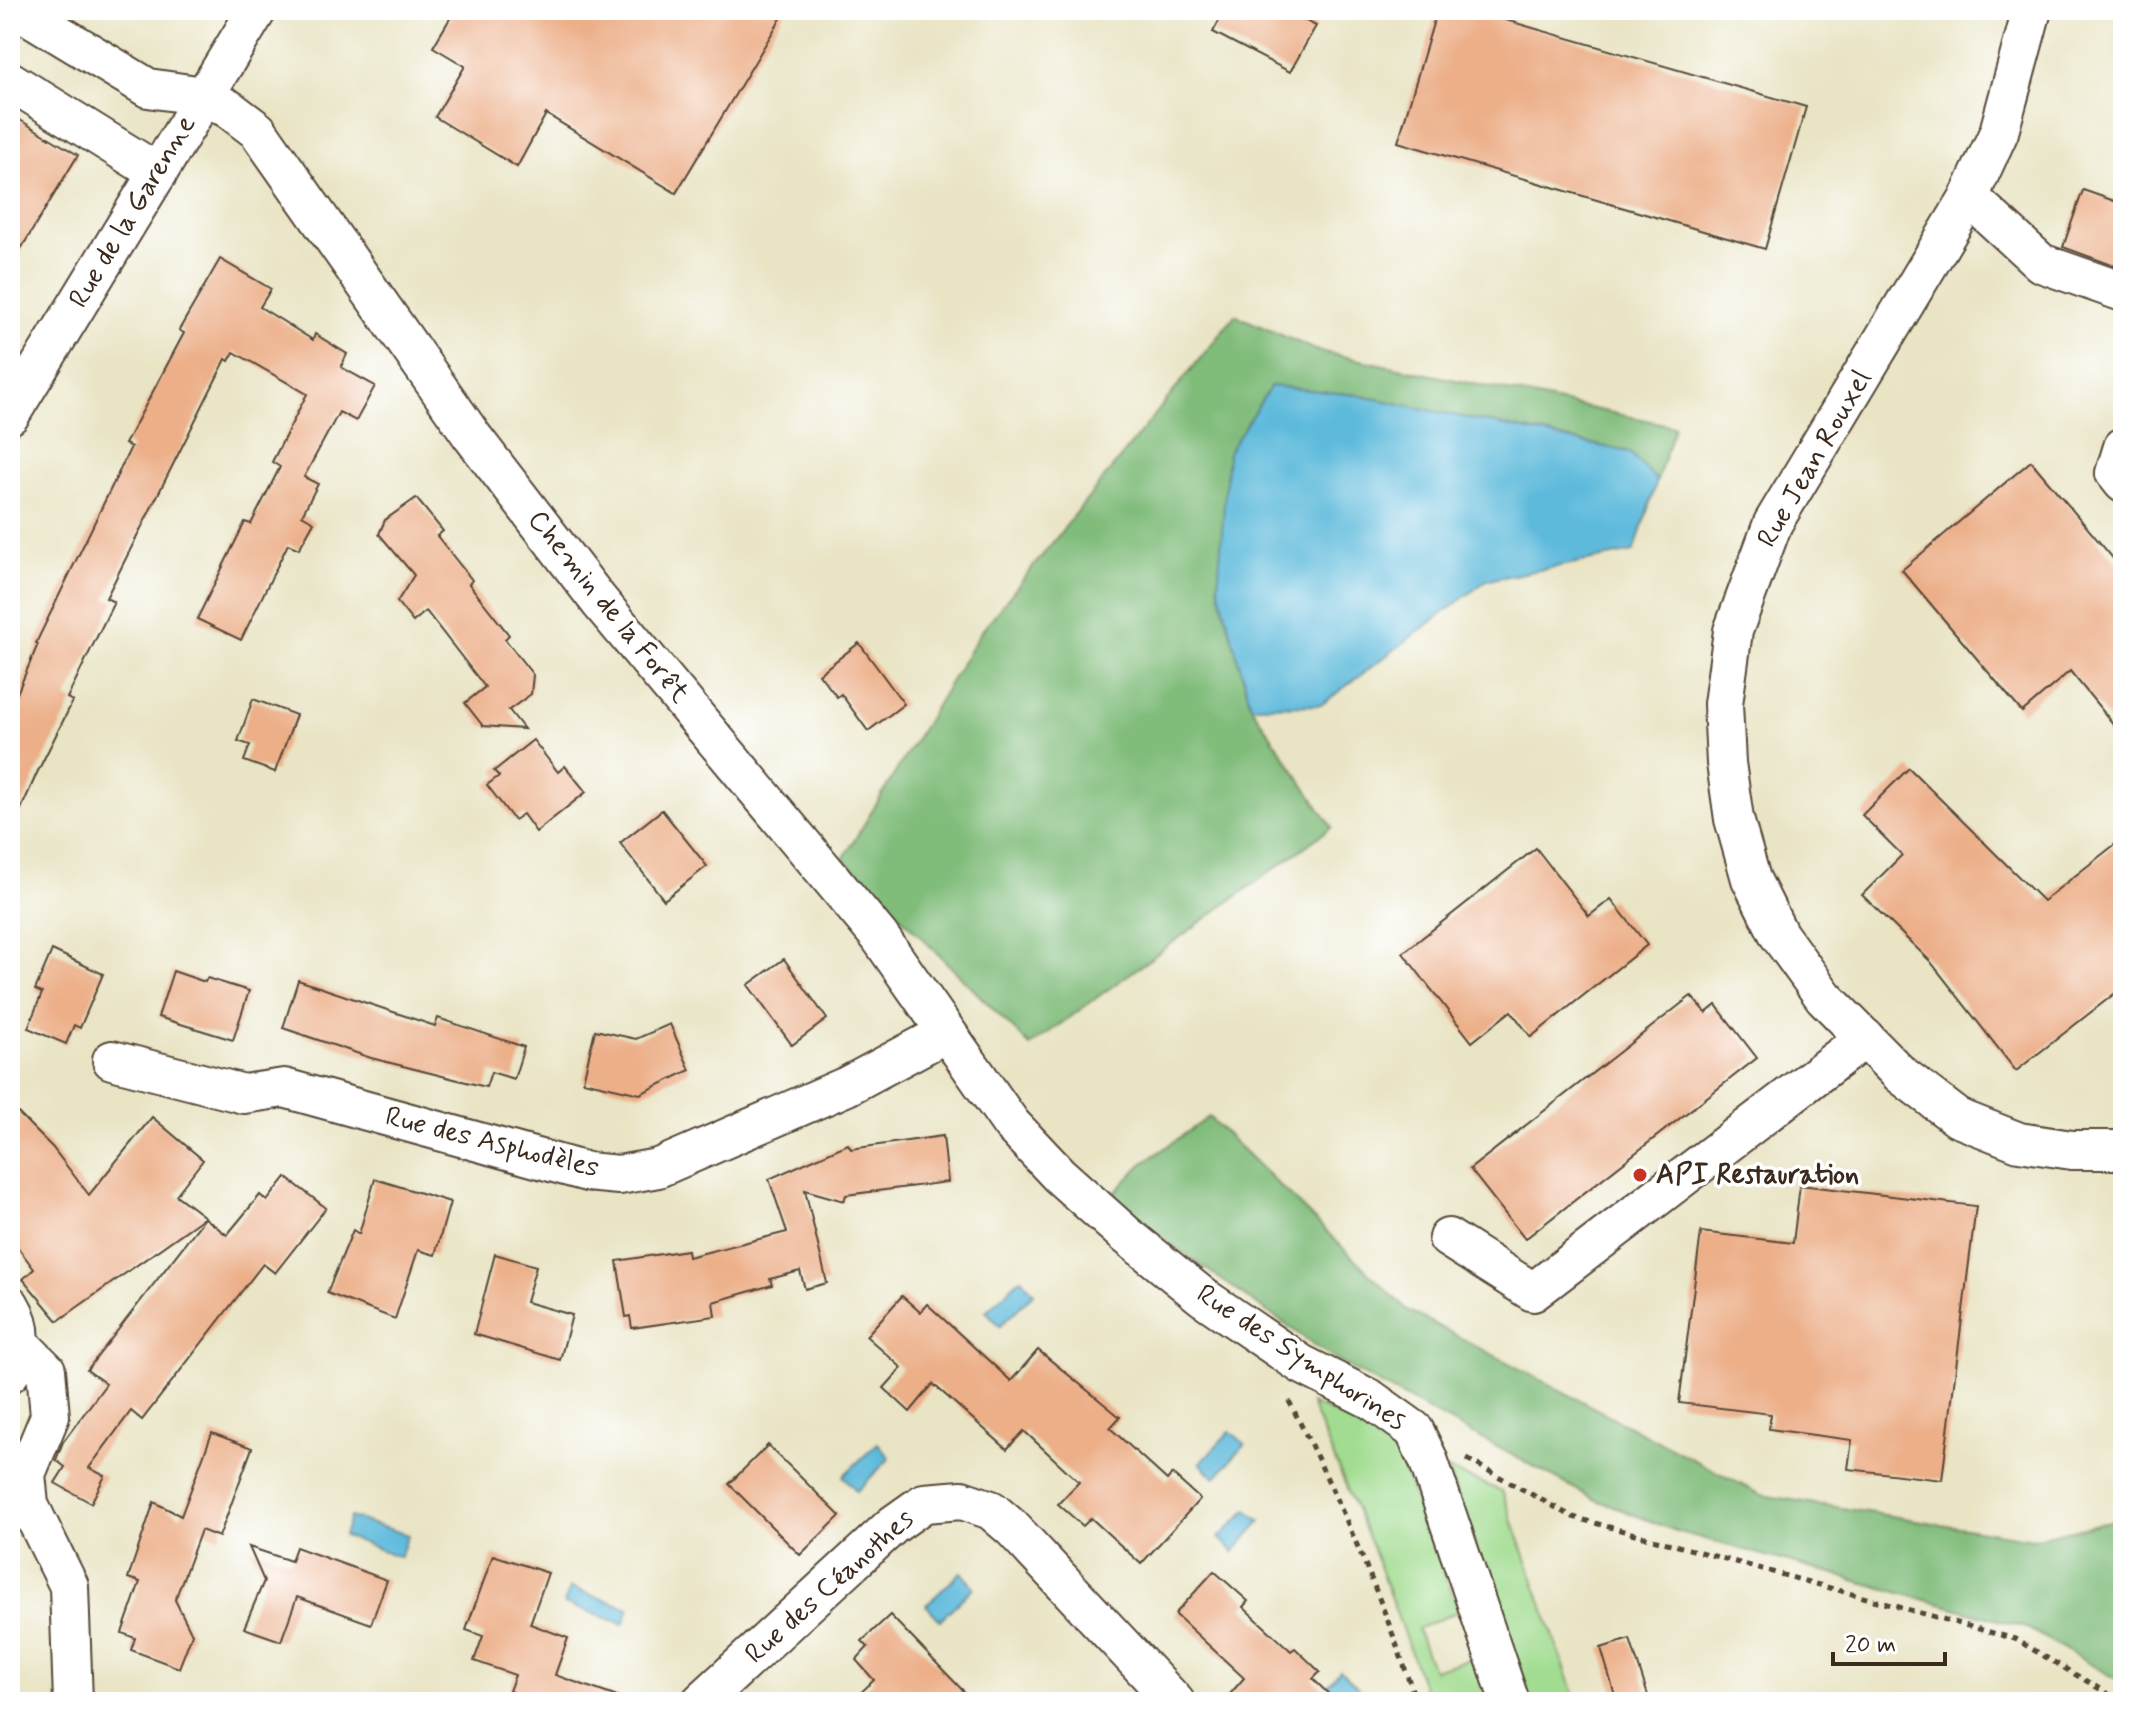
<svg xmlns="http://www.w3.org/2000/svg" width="2133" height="1712" font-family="Mynerve,sans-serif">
<rect width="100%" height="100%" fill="#fff"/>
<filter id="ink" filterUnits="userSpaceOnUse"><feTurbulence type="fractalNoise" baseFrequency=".0125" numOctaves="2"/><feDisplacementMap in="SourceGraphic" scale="16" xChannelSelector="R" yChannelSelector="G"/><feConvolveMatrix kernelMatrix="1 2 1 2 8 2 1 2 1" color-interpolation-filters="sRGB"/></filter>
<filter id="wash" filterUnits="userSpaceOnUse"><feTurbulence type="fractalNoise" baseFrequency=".006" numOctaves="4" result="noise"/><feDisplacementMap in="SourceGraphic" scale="32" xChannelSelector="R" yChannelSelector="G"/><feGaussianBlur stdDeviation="1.8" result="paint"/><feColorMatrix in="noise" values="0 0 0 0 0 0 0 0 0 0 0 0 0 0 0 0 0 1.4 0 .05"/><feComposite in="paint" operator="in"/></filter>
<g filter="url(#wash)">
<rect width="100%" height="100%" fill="#e9e4c4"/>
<g fill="#a1dc90" stroke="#6e8357" stroke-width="2">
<path d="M 1311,1404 L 1390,1436 L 1459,1611 L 1417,1629 L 1433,1670 L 1475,1658 L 1492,1702 L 1429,1702 L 1372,1547 Z"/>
<path d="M 1448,1470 L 1502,1491 L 1577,1702 L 1531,1702 Z"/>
</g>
<g fill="#80bc7a" stroke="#5e734c" stroke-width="2">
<path d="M 1235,315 L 1318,351 L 1674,426 L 1657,481 L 1629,452 L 1357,395 L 1270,386 L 1218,586 L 1251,706 L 1332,827 L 1030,1046 L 843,859 L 980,633 Z"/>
<path d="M 1209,1117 L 1407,1310 L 1761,1495 L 2033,1539 L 2123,1518 L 2123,1683 L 2027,1628 L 1676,1531 L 1594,1499 L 1339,1362 L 1108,1200 L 1142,1164 Z"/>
</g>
<g fill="#5dbadb" stroke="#4c727c" stroke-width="2">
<path d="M 1271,386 L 1357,395 L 1629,452 L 1657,481 L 1634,552 L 1487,580 L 1321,705 L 1251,706 L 1218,586 L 1228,452 Z"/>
<path d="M 1021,1278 L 1034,1293 L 1000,1326 L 986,1311 Z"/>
<path d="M 1230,1431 L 1245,1444 L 1215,1478 L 1200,1463 Z"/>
<path d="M 878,1443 L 890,1458 L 857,1491 L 843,1476 Z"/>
<path d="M 1247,1510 L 1261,1521 L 1234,1552 L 1219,1538 Z"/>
<path d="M 350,1517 L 408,1535 L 400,1557 L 344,1536 Z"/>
<path d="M 961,1572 L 974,1587 L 940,1620 L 926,1605 Z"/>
<path d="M 570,1588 L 629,1608 L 624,1624 L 564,1604 Z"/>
<path d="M 1340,1671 L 1372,1700 L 1347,1702 L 1328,1685 Z"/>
</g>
<g id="blocks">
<g fill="#ecaf88">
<path d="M 455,10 L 786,10 L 676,193 L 546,114 L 517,167 L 435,117 L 465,66 L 433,47 Z"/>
<path d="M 1225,10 L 1284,10 L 1316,26 L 1290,72 L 1213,32 Z"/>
<path d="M 1437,10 L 1471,10 L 1806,107 L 1765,249 L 1398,142 Z"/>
<path d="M 10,114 L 78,155 L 10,267 Z"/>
<path d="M 2083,190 L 2123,204 L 2123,269 L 2063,247 Z"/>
<path d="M 220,259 L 271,289 L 260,307 L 313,340 L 315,334 L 347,354 L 341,367 L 375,386 L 356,421 L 339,412 L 304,477 L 318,484 L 302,515 L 314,522 L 299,549 L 288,544 L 241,640 L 197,619 L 245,522 L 251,524 L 280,467 L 272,462 L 307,394 L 234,352 L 229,361 L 226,359 L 106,598 L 114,602 L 67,698 L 73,701 L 37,773 L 10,834 L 10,710 L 38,644 L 36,643 L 131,447 L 125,444 L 184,333 L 179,330 Z"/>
<path d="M 2031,461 L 2123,570 L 2123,736 L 2070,671 L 2022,712 L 1902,570 Z"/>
<path d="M 416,498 L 443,531 L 437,536 L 472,580 L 469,584 L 509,635 L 505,639 L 533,675 L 531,694 L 509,710 L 524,729 L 483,726 L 465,703 L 485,687 L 426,611 L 413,622 L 397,602 L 414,575 L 379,534 L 385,520 Z"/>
<path d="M 859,643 L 904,704 L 868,731 L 841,694 L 837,697 L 819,674 Z"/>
<path d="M 253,699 L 296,715 L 275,772 L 244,761 L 250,745 L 238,741 Z"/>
<path d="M 533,740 L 558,772 L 565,766 L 586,792 L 536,832 L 523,814 L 514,820 L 487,785 L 499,776 L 494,771 Z"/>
<path d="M 1909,768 L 2043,901 L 2123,838 L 2123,987 L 2016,1071 L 1930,961 L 1862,895 L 1902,855 L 1862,815 Z"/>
<path d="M 662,810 L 707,866 L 664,900 L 620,843 Z"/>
<path d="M 1536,848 L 1589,916 L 1611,899 L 1647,945 L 1531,1037 L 1511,1011 L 1472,1042 L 1403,953 Z"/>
<path d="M 52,950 L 103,974 L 80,1028 L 74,1025 L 66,1044 L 28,1028 L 42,993 L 35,990 Z"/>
<path d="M 784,959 L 827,1019 L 792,1045 L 748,985 Z"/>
<path d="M 173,971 L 205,982 L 207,978 L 249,991 L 233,1040 L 158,1017 Z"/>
<path d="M 298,980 L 435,1026 L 438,1018 L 524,1047 L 514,1079 L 491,1072 L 486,1087 L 371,1058 L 283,1028 Z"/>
<path d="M 1691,996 L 1706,1013 L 1716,1005 L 1757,1058 L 1525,1239 L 1470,1169 Z"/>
<path d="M 670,1024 L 690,1070 L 640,1094 L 583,1081 L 595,1030 L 636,1039 Z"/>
<path d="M 10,1105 L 52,1147 L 89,1195 L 152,1117 L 203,1160 L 176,1195 L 205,1217 L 58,1321 L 23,1279 L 34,1269 L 10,1237 Z"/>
<path d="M 943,1136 L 948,1182 L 846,1195 L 844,1201 L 805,1190 L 827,1283 L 805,1289 L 800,1271 L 770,1279 L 772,1285 L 713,1302 L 715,1316 L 632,1328 L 630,1316 L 626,1317 L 617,1261 L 687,1250 L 688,1257 L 787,1232 L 769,1179 L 848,1144 L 851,1149 Z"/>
<path d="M 286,1177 L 326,1208 L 275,1273 L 263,1264 L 142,1420 L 131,1411 L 89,1468 L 105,1476 L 91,1503 L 55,1483 L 65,1467 L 56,1460 L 63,1442 L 106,1384 L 87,1370 L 205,1218 L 227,1235 L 260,1195 L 267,1201 Z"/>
<path d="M 375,1179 L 450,1202 L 435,1255 L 418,1250 L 395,1319 L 327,1293 L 353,1230 L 359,1234 Z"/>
<path d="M 1800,1185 L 1976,1206 L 1942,1480 L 1848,1469 L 1852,1440 L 1769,1429 L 1771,1414 L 1679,1403 L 1701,1232 L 1793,1243 Z"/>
<path d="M 495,1254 L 536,1266 L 526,1302 L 572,1315 L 560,1360 L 474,1334 Z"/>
<path d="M 902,1296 L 920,1312 L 927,1304 L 1011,1381 L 1038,1350 L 1120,1417 L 1110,1428 L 1167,1480 L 1172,1474 L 1200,1499 L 1141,1564 L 1091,1518 L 1083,1526 L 1058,1504 L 1079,1482 L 1024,1431 L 1007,1449 L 933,1384 L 910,1412 L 884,1388 L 902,1368 L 866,1336 Z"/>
<path d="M 212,1433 L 252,1448 L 219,1537 L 201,1530 L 175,1600 L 192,1634 L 179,1668 L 131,1650 L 135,1638 L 122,1633 L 140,1582 L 128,1578 L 154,1502 L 181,1516 Z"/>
<path d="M 768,1445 L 840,1516 L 800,1555 L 729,1484 Z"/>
<path d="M 249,1547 L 291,1561 L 296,1547 L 387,1580 L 371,1624 L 297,1597 L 281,1641 L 244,1628 L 264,1581 Z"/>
<path d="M 493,1555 L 548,1573 L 530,1624 L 568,1638 L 555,1675 L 620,1698 L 619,1702 L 541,1702 L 509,1691 L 515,1675 L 474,1661 L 483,1636 L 466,1630 Z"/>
<path d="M 1214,1571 L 1248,1601 L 1243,1607 L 1291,1651 L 1295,1648 L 1320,1672 L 1313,1679 L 1337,1702 L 1223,1702 L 1244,1678 L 1175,1614 Z"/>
<path d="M 890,1615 L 974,1702 L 851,1702 L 874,1680 L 856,1660 L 868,1647 L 862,1641 Z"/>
<path d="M 1630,1639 L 1650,1702 L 1617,1702 L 1601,1648 Z"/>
</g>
</g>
</g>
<g filter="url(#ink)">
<use href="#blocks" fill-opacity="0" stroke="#554637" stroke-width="2"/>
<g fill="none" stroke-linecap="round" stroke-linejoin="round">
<defs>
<g id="minor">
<path d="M 19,10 L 148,88 L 204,96 L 229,109 L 258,131 L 472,436 L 599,601 L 879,936 L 1011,1124 L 1059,1175 L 1125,1234 L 1203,1297 L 1301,1364 L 1372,1400 L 1414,1430 L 1428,1459 L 1510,1702"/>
<path d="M 2032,10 L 1999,132 L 1969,197 L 1773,523 L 1733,631 L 1723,704 L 1726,763 L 1734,819 L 1751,879 L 1779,935 L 1824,997 L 1900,1074 L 1958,1118 L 2019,1142 L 2072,1150 L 2123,1150"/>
<path d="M 10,81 L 158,173"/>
<path d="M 1969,197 L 2041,263 L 2123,292"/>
<path d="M 10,415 L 257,10"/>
<path d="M 2123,447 L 2115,473 L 2123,483"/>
<path d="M 112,1060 L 244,1094 L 284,1088 L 587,1172 L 619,1175 L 658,1168 L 847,1086 L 946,1033"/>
<path d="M 1448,1238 L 1533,1292 L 1865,1038"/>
<path d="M 10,1305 C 23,1326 23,1351 10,1373"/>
<path d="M 20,1344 L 46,1370 L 50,1416 L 26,1474 L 29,1505 L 69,1586 L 73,1702"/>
<path d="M 701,1702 L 893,1525 L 924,1503 L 962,1500 L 991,1510 L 1012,1528 L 1175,1702"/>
</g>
</defs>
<use href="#minor" stroke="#554637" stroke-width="42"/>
<g stroke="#554637" stroke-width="5" stroke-dasharray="6 6" stroke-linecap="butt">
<path d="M 1289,1401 C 1339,1499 1383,1598 1416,1702"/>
<path d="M 1467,1459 L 1573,1517 L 2015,1639 L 2122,1702"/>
</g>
<use href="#minor" stroke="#fff" stroke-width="38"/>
</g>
</g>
<circle fill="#c8321e" stroke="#fff" stroke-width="3" cx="1640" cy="1175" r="8"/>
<g text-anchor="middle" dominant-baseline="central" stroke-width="7" stroke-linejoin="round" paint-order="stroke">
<g font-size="28" fill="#3b2a1e" stroke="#fff">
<text transform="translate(133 212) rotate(-59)">Rue de la Garenne</text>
<text transform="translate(1815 459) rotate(-60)">Rue Jean Rouxel</text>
<text transform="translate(608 607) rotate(51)">Chemin de la Forêt</text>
<text transform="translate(492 1143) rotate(14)">Rue des Asphodèles</text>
<text transform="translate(1301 1358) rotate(33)">Rue des Symphorines</text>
<text transform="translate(830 1587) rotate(-42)">Rue des Céanothes</text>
</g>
<g font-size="28" font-weight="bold" fill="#3b2a1e" stroke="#fff" text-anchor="start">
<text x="1656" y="1175">API Restauration</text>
</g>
</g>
<rect width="2133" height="1712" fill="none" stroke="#fff" stroke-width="40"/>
<path d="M1833 1652v12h112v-12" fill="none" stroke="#3b2a1e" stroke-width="4"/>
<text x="1845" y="1652" font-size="24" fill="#3b2a1e" stroke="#ffffff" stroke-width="6" paint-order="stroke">20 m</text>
</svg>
